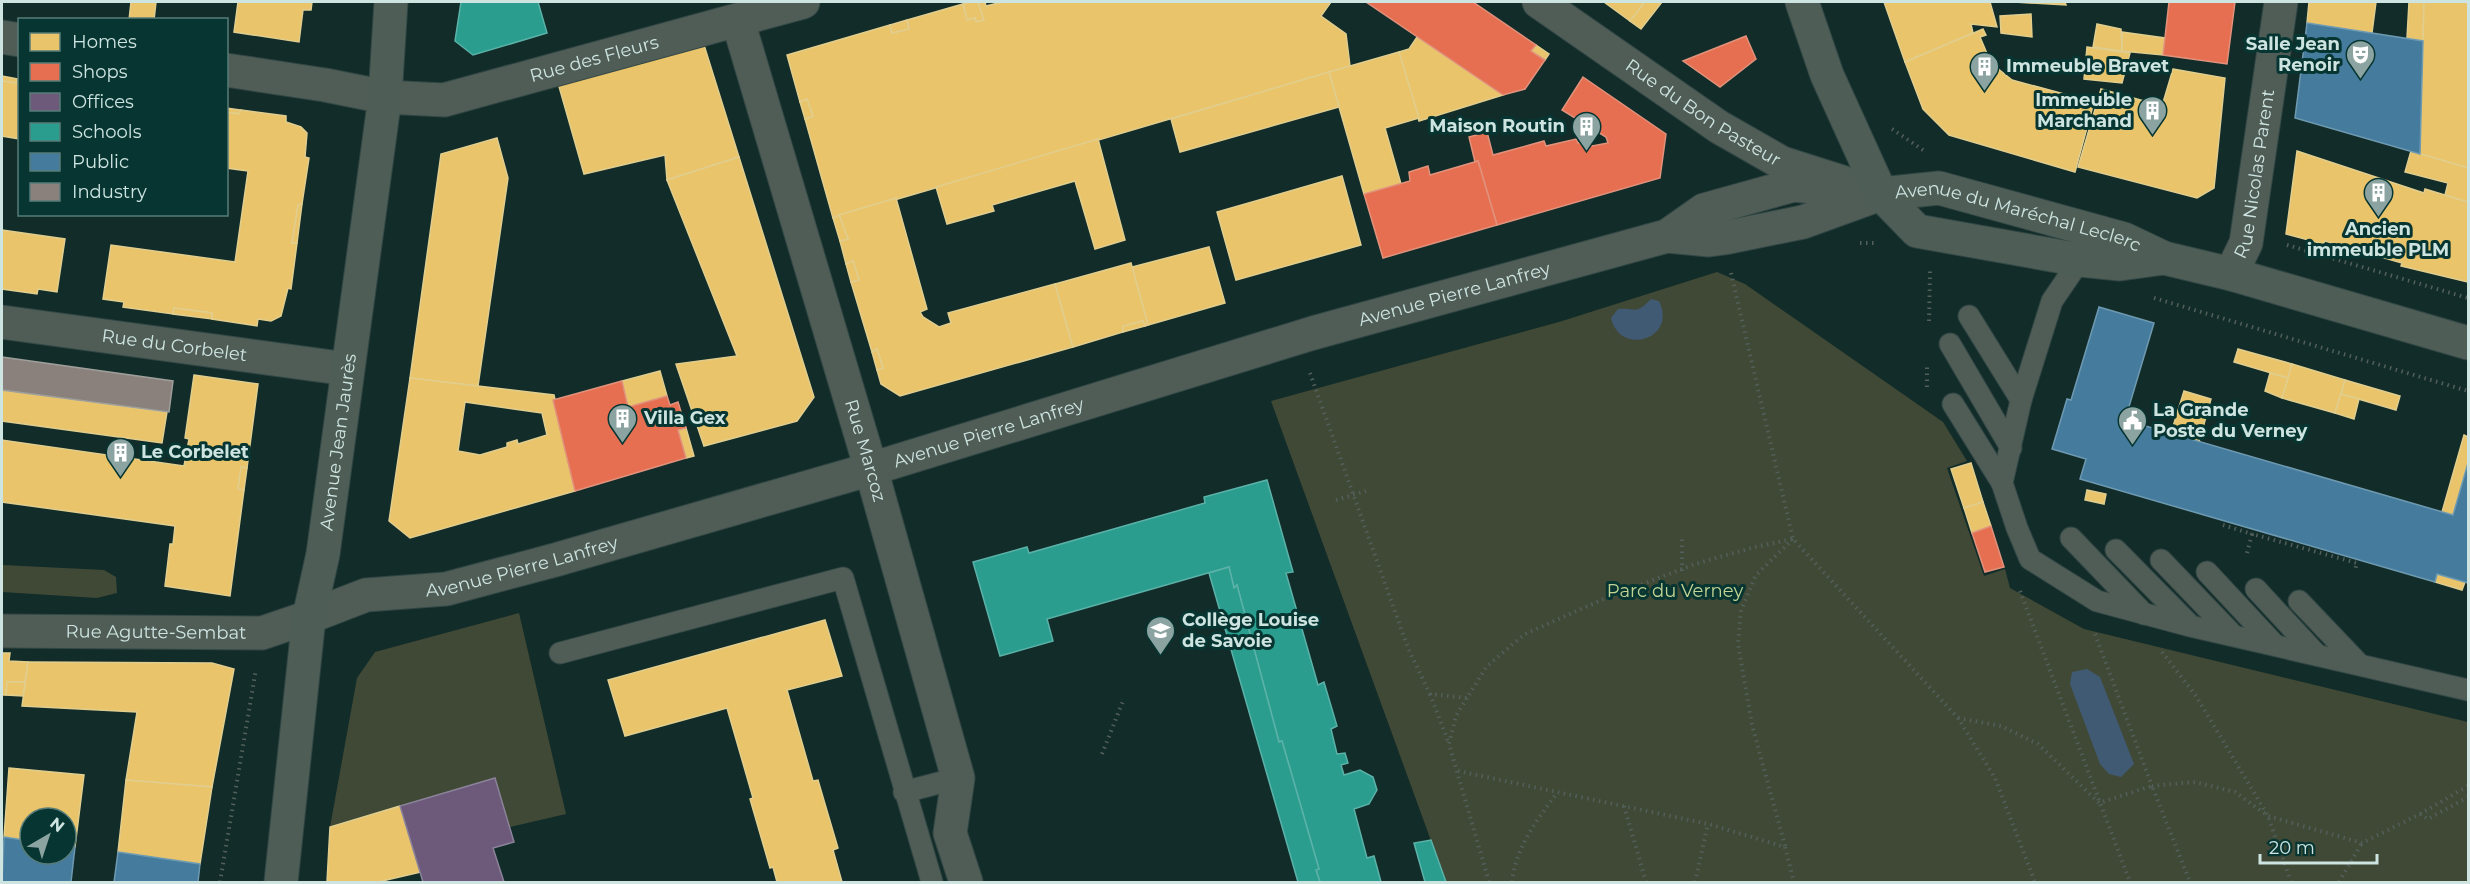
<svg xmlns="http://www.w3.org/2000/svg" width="2470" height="884" font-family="Montserrat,sans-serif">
<rect width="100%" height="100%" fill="#122c29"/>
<g fill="#404936">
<path d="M 1717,272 L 1745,284 L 1943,422 L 1967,461 L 1947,468 L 1984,576 L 2005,569 L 2010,588 L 2084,629 L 2468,722 L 2468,882 L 1446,882 L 1271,401 L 1559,322 Z"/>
<path d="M 2,565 L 104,570 L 116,577 L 117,593 L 97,598 L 2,592 Z"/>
<path d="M 519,613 L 566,814 L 510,827 L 495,779 L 330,827 L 357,678 L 375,652 Z"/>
</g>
<g fill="#405a73">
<path d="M 1651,299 L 1659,301 C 1678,339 1620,357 1611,318 L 1618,309 C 1636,307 1635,316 1651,299 Z"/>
<path d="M 2087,669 L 2100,677 L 2134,764 L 2121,777 L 2109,774 L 2100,764 L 2070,684 L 2072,672 Z"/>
</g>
<g fill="#e9c46a" stroke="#e1ce8e" stroke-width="1.5" fill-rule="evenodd">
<path d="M 131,2 L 156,2 L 154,20 L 129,20 Z"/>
<path d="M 238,2 L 312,2 L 311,10 L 303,10 L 299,42 L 234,32 Z"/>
<path d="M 970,2 L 978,2 L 984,20 L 976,22 L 975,18 L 967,20 L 963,4 Z"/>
<path d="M 978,2 L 985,2 L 986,6 L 1002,2 L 1331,2 L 1321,16 L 1346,34 L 1350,66 L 833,218 L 805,119 L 813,116 L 807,99 L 800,102 L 787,55 L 890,25 L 892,33 L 909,29 L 907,20 L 963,4 L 967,20 L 975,18 L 976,22 L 984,20 Z"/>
<path d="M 1604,2 L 1645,2 L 1630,21 Z"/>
<path d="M 1645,2 L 1662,2 L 1641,29 L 1630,21 Z"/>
<path d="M 1884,2 L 1990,2 L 1997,27 L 1971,24 L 1973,33 L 1905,62 Z"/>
<path d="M 2014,2 L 2065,2 L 2066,5 Z"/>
<path d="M 2309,2 L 2376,2 L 2372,33 L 2307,23 Z"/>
<path d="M 2409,2 L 2424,2 L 2423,41 L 2407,38 Z"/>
<path d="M 2424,2 L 2468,2 L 2468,168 L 2420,154 Z"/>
<path d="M 2031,14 L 2032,37 L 2001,33 L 2000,16 Z"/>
<path d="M 907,20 L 909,29 L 892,33 L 890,25 Z"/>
<path d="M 2097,24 L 2121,29 L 2122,51 L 2093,47 Z"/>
<path d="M 1983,29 L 1986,35 L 1980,37 L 1991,63 L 2012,80 L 2094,102 L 2075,172 L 1949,135 L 1923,109 L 1905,62 Z"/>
<path d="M 2122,32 L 2165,38 L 2163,55 L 2122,51 Z"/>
<path d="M 1417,37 L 1485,83 L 1503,95 L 1419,121 L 1399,52 L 1409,49 Z"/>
<path d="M 704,45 L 739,157 L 667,180 L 665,155 L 584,174 L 558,83 Z"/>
<path d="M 1536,45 L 1549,54 L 1545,60 L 1531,51 Z"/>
<path d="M 2087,47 L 2130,53 L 2122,83 L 2084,79 Z"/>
<path d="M 1399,52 L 1419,118 L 1385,128 L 1401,184 L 1364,194 L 1329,72 Z"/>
<path d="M 2173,69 L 2225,78 L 2214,188 L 2197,198 L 2078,167 L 2101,89 L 2162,106 Z"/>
<path d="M 1329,72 L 1339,107 L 1180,152 L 1171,119 Z"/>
<path d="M 2,76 L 18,79 L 16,83 L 2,81 Z"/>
<path d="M 18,79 L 20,79 L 20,139 L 2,136 L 2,81 L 16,83 Z"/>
<path d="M 807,99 L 813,116 L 805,119 L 800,102 Z"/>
<path d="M 226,108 L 241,110 L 239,114 L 226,112 Z"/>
<path d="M 241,110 L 286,116 L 286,122 L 301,127 L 307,133 L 305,157 L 309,158 L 302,204 L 298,205 L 292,243 L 297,243 L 291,289 L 288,288 L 281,316 L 271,321 L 258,319 L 257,326 L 212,319 L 212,313 L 174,308 L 173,314 L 123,307 L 124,302 L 103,299 L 111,245 L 235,262 L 248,171 L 226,168 L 226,112 L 239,114 Z"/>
<path d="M 497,138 L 508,178 L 478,386 L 410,378 L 441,154 Z"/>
<path d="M 1098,139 L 1125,240 L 1095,249 L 1075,181 L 992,205 L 994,211 L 947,224 L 936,187 Z"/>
<path d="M 2297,151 L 2424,193 L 2425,189 L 2468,202 L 2468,282 L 2401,266 L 2402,263 L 2325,241 L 2323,244 L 2286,234 Z"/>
<path d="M 2411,151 L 2468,168 L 2468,202 L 2445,195 L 2448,183 L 2405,172 Z"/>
<path d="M 739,157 L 814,397 L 797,421 L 704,446 L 676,364 L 737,356 L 667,180 Z"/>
<path d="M 1342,176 L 1361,245 L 1236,280 L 1217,212 Z"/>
<path d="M 896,198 L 927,309 L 920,312 L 923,317 L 939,327 L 951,323 L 948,313 L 1055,284 L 1073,347 L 900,396 L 881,384 L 877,370 L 883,368 L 877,349 L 872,352 L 851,282 L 859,280 L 853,261 L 846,264 L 840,241 L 848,239 L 839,215 Z"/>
<path d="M 302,204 L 297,243 L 292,243 L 298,205 Z"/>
<path d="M 839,215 L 848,239 L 840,241 L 833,218 Z"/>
<path d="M 2,230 L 65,239 L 57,292 L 38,289 L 37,294 L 2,289 Z"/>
<path d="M 1209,247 L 1225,303 L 1148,325 L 1132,267 Z"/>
<path d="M 853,261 L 859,280 L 851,282 L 846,264 Z"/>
<path d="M 1131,263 L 1148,325 L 1145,326 L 1143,321 L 1123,326 L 1123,332 L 1073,347 L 1055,284 Z"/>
<path d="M 174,308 L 212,313 L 212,319 L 173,314 Z"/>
<path d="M 1143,321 L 1145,326 L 1123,332 L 1123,326 Z"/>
<path d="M 877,349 L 883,368 L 877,370 L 872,352 Z"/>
<path d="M 2238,349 L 2292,364 L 2288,378 L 2234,362 Z"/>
<path d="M 2292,364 L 2345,380 L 2335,413 L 2282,398 Z"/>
<path d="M 660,371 L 667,396 L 628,407 L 622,381 Z"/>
<path d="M 2270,373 L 2288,378 L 2282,398 L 2265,391 Z"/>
<path d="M 194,375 L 258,384 L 247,468 L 241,467 L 238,489 L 244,490 L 230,596 L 165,586 L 170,544 L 173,544 L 175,526 L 2,502 L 2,440 L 184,466 L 189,439 L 185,438 Z"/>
<path d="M 410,378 L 554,395 L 575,491 L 410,538 L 389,521 ZM 465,402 L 542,413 L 547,435 L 518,444 L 517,440 L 507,443 L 507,447 L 480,455 L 458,451 Z"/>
<path d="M 2345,380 L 2400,396 L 2396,410 L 2341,394 Z"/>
<path d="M 2,390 L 167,412 L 162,443 L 2,421 Z"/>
<path d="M 2184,391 L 2211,399 L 2199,442 L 2171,433 Z"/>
<path d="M 2341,394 L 2359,399 L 2354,419 L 2335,413 Z"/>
<path d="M 686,428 L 694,456 L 686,458 L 678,430 Z"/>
<path d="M 2464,435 L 2468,437 L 2468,463 L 2453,515 L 2442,512 Z"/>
<path d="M 1971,463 L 1983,502 L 1964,508 L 1951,469 Z"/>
<path d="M 241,467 L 247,468 L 244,490 L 238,489 Z"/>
<path d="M 2087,490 L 2106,494 L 2104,504 L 2085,500 Z"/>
<path d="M 1983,502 L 1991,526 L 1972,533 L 1964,508 Z"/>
<path d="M 2437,574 L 2465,582 L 2462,590 L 2435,582 Z"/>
<path d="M 825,620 L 842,676 L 787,690 L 813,781 L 818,780 L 825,804 L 838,848 L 833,850 L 842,882 L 777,882 L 773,867 L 770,868 L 750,799 L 753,798 L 727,708 L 625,736 L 608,680 Z"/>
<path d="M 2,653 L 10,653 L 9,661 L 28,662 L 25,682 L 7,682 L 6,695 L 2,695 Z"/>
<path d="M 28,662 L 212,663 L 234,669 L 212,787 L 126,780 L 137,712 L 22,706 Z"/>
<path d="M 7,682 L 25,682 L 23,696 L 6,695 Z"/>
<path d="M 9,768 L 84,775 L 75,847 L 66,846 L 66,818 L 30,818 L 30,841 L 4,837 Z"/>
<path d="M 126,780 L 212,787 L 200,864 L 118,852 Z"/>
<path d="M 400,806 L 421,872 L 378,882 L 327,882 L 330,827 Z"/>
</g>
<g fill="#e76f51" stroke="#e0927c" stroke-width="1.5">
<path d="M 1366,2 L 1473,2 L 1536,45 L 1531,51 L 1545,60 L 1525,89 L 1503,95 Z"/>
<path d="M 2169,2 L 2235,2 L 2227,64 L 2163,55 Z"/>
<path d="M 1746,36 L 1756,59 L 1720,87 L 1683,61 Z"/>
<path d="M 1583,77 L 1666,134 L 1660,178 L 1497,225 L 1478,161 L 1475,162 L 1469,137 L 1487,132 L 1493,155 L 1544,141 L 1546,146 L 1576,139 L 1578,143 L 1588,140 L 1592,146 L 1608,143 L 1606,137 L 1562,110 Z"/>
<path d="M 1478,161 L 1497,225 L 1383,258 L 1364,194 L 1410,181 L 1409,172 L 1428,166 L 1430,175 Z"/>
<path d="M 622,381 L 628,407 L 667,396 L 670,405 L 678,402 L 686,428 L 678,430 L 686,458 L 575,491 L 553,400 Z"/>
<path d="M 1991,526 L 2004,567 L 1985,572 L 1972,533 Z"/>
</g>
<path fill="#6d597a" stroke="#8a8399" stroke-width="1.5" d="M 495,778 L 514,842 L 493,848 L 504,882 L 423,882 L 400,806 Z"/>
<g fill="#2a9d8f" stroke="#5bb2a8" stroke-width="1.5">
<path d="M 461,2 L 538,2 L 547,33 L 473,55 L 455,41 Z"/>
<path d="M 1267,480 L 1293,572 L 1286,573 L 1318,685 L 1324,682 L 1337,726 L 1331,729 L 1337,754 L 1345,753 L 1348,763 L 1341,765 L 1344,775 L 1360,770 L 1373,777 L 1377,790 L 1369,804 L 1354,809 L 1367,858 L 1374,856 L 1381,882 L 1320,882 L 1316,870 L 1319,869 L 1282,741 L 1279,742 L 1237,585 L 1234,588 L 1229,567 L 1047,619 L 1053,641 L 1000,656 L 973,562 L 1027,547 L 1029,553 L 1205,503 L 1204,497 Z"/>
<path d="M 1229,567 L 1234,588 L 1237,585 L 1279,742 L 1282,741 L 1319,869 L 1316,870 L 1320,882 L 1298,882 L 1209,573 Z"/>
<path d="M 1431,840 L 1446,882 L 1425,882 L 1414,843 Z"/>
</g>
<g fill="#457b9d" stroke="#6e9ab1" stroke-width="1.5">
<path d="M 2307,23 L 2423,41 L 2420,154 L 2295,118 Z"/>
<path d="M 2099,307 L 2154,323 L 2125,420 L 2453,515 L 2468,463 L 2468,583 L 2437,574 L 2435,582 L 2080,479 L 2086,459 L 2052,449 L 2067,399 L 2071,400 Z"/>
<path d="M 4,837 L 30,841 L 30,854 L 66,854 L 66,846 L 75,847 L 71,882 L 2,882 Z"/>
<path d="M 118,852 L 200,864 L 198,882 L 114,882 Z"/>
</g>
<path fill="#8a817c" stroke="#9e9f9a" stroke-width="1.5" d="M 2,357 L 173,381 L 169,412 L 2,390 Z"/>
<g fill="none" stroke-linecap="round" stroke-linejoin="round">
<defs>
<g id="service">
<path d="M 2080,260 L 2052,301 L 2021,400 L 2002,483 L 2017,528 L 2030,559 L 2097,601 L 2190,626 L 2468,690"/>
<path d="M 1969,316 L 2021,400"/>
<path d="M 1950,344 L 2011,448"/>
<path d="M 1953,404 L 2002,483"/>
<path d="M 2071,538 L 2144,614"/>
<path d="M 2116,550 L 2190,625"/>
<path d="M 2161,560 L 2233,635"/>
<path d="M 2207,572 L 2274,644"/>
<path d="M 2256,589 L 2317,655"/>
<path d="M 2299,601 L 2359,664"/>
<path d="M 560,653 L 843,578 L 932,882"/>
<path d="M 904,792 L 958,778"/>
</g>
<g id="minor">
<path id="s1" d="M 1539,2 L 1719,127 L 1782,163 L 1845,183"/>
<path id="s2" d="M 738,21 L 871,469 L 958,778 L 950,833 L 966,882"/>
<path d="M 2,37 L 20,40"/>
<path id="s3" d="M 226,70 L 325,85 L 385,97 L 444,100 L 803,2"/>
<path id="s4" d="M 2,322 L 347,369"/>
<path id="s5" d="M 2,631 L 262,633 L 309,617"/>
</g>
<g id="tertiary">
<path d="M 1667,236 L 1709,240 L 1724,238 L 1803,222 L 1872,197"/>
<path id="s6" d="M 2231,274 L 2246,243 L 2281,2"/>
<path id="s7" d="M 309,617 L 366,595 L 446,589 L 555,560 L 871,469 L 1313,333 L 1667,236 L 1704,210 L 1794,185 L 1881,194"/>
</g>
<g id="secondary">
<path d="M 1802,2 L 1827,75 L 1881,194 L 1917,231 L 2080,260 L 2120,264 L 2164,258"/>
<path id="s8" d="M 1881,194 L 1939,188 L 2124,239 L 2164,258 L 2231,274 L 2468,343"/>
<path id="s9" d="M 281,882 L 309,617 L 323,554 L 385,97 L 391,2"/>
</g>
</defs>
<use href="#service" stroke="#324745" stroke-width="23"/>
<use href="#minor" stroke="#324745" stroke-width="35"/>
<use href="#tertiary" stroke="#324745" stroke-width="35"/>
<use href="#secondary" stroke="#324745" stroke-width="35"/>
<g stroke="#525f5a" stroke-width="4" stroke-dasharray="1.5 4.5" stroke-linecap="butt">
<path d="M 1892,129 L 1926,152"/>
<path d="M 1860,243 L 1877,243"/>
<path d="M 2287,245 L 2468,298"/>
<path d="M 1731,273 L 1793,539 L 1958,718 L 1995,778 L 2035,882"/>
<path d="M 2154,298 L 2468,391"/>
<path d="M 1929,321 L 1930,271"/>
<path d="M 1310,373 L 1408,648 L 1430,694 L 1467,698 L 1487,666 L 1525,634 L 1606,598 L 1695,564 L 1755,547 L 1793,539"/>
<path d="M 1927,387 L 1927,367"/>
<path d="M 1336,500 L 1366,491"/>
<path d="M 2223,525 L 2252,534 L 2253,530"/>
<path d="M 2247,553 L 2252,534 L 2357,563 L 2355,570"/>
<path d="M 1682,571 L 1682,539"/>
<path d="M 2020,591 L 2130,882"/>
<path d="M 2095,634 L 2152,786 L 2195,782 L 2235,792 L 2268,816 L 2362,843 L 2420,814 L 2428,819 L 2468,797"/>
<path d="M 2162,652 L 2196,696 L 2268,816 L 2291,882"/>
<path d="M 1430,694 L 1449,744"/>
<path d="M 1467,698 L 1456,716 L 1449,744 L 1489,882"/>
<path d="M 1958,718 L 2001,726 L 2038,744 L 2099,803 L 2152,786 L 2190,882"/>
<path d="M 1102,754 L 1123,701"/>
<path d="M 1458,771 L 1708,824 L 1785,847 L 1794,882"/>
<path d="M 1624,806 L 1646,882"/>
<path d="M 2420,814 L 2468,786"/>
<path d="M 1785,846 L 1752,725 L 1738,644 L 1741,610 L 1756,575 L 1793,539"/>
<path d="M 220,882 L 256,669"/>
<path d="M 1512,882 C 1516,847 1536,821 1557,793"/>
<path d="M 1695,882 L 1708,824"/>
<path d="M 2339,882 L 2362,843"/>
</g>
<use href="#service" stroke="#4f5d56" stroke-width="21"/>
<use href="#minor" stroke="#4f5d56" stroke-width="33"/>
<use href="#tertiary" stroke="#4f5d56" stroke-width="33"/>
<use href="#secondary" stroke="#4e5e56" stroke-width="33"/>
</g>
<defs>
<symbol id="theatre-pin" viewBox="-11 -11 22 30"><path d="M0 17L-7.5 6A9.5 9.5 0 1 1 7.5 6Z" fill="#8ca4a1" stroke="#073632"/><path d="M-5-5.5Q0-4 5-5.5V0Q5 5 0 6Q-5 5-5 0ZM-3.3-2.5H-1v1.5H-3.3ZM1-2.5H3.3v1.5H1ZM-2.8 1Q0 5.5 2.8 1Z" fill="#fff"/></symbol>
<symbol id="building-pin" viewBox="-11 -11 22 30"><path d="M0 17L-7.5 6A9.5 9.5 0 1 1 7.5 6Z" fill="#8ca4a1" stroke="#073632"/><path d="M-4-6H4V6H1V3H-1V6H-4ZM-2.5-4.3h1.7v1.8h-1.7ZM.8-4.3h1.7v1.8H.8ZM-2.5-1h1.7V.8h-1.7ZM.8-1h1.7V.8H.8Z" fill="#fff"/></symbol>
<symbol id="civic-pin" viewBox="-11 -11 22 30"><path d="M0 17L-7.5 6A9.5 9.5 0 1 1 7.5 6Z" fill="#8ca4a1" stroke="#073632"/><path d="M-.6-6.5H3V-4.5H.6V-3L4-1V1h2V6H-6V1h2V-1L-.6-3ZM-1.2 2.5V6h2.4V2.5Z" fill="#fff"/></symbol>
<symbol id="school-pin" viewBox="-11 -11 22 30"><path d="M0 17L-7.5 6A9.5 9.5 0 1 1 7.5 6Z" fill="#8ca4a1" stroke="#073632"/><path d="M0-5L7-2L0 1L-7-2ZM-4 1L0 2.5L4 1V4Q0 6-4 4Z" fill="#fff"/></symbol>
</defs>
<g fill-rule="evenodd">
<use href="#theatre-pin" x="2344" y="38" width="33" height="45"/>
<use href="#building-pin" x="1968" y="50" width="33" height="45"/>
<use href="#building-pin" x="2136" y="94" width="33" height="45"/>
<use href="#building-pin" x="1570" y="110" width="33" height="45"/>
<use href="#building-pin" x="2362" y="176" width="33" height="45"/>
<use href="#building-pin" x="606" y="402" width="33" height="45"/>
<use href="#civic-pin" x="2116" y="404" width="33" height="45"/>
<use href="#building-pin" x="104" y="436" width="33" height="45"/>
<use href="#school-pin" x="1144" y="614" width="33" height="45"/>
</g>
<g text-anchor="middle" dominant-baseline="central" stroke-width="6" stroke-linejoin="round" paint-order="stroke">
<g font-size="18" font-weight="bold" fill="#cee4e1" stroke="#073632" text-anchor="start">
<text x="2340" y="44" text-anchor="end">Salle Jean<tspan x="2340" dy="21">Renoir</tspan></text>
<text x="2006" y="66">Immeuble Bravet</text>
<text x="2132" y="100" text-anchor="end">Immeuble<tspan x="2132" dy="21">Marchand</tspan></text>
<text x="1565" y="126" text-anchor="end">Maison Routin</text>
<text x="2378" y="229" text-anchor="middle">Ancien<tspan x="2378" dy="21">immeuble PLM</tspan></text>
<text x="2153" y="410">La Grande<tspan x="2153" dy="21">Poste du Verney</tspan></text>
<text x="644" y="418">Villa Gex</text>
<text x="141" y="452">Le Corbelet</text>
<text x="1182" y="620">Collège Louise<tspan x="1182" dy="21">de Savoie</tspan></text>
</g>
<g font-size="18" fill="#cee4e1" stroke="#073632">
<text stroke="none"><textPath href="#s3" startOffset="376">Rue des Fleurs</textPath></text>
<text stroke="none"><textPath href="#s1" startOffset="198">Rue du Bon Pasteur</textPath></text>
<text stroke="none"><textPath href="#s6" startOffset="104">Rue Nicolas Parent</textPath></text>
<text stroke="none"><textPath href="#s8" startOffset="141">Avenue du Maréchal Leclerc</textPath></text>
<text stroke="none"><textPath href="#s7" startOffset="1192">Avenue Pierre Lanfrey</textPath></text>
<text stroke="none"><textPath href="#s4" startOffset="174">Rue du Corbelet</textPath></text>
<text stroke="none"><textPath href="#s7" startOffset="706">Avenue Pierre Lanfrey</textPath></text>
<text stroke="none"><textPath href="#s9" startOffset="444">Avenue Jean Jaurès</textPath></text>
<text stroke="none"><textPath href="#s2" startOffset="448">Rue Marcoz</textPath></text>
<text stroke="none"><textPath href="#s7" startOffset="220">Avenue Pierre Lanfrey</textPath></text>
<text stroke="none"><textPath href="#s5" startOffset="154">Rue Agutte-Sembat</textPath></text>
</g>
<g font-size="18" fill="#c2d394" stroke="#073632">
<text x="1675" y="591">Parc du Verney</text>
</g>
</g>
<rect width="2470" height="884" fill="none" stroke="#cee4e1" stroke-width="6"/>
<rect x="18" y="18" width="210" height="198" fill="#073632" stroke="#577c78" stroke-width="1.5"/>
<rect x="30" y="33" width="30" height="18" fill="#e9c46a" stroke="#577c78" stroke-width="1.5"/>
<text x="72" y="48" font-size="18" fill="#cee4e1">Homes</text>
<rect x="30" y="63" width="30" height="18" fill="#e76f51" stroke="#577c78" stroke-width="1.5"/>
<text x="72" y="78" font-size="18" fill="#cee4e1">Shops</text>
<rect x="30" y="93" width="30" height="18" fill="#6d597a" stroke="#577c78" stroke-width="1.5"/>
<text x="72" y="108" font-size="18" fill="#cee4e1">Offices</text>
<rect x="30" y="123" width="30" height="18" fill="#2a9d8f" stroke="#577c78" stroke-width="1.5"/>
<text x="72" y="138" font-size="18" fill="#cee4e1">Schools</text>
<rect x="30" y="153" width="30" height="18" fill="#457b9d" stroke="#577c78" stroke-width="1.5"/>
<text x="72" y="168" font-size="18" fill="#cee4e1">Public</text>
<rect x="30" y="183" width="30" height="18" fill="#8a817c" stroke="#577c78" stroke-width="1.5"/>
<text x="72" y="198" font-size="18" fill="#cee4e1">Industry</text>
<g transform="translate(48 836) rotate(39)"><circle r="28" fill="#073632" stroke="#577c78" stroke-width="1.5"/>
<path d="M0-4.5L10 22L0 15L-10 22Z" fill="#8ca4a1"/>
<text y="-9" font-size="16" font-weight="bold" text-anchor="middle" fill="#cee4e1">N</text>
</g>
<path d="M2260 854v9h117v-9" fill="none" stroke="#cee4e1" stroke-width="3"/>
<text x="2269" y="854" font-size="18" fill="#cee4e1" stroke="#073632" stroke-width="4.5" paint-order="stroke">20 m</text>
</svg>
